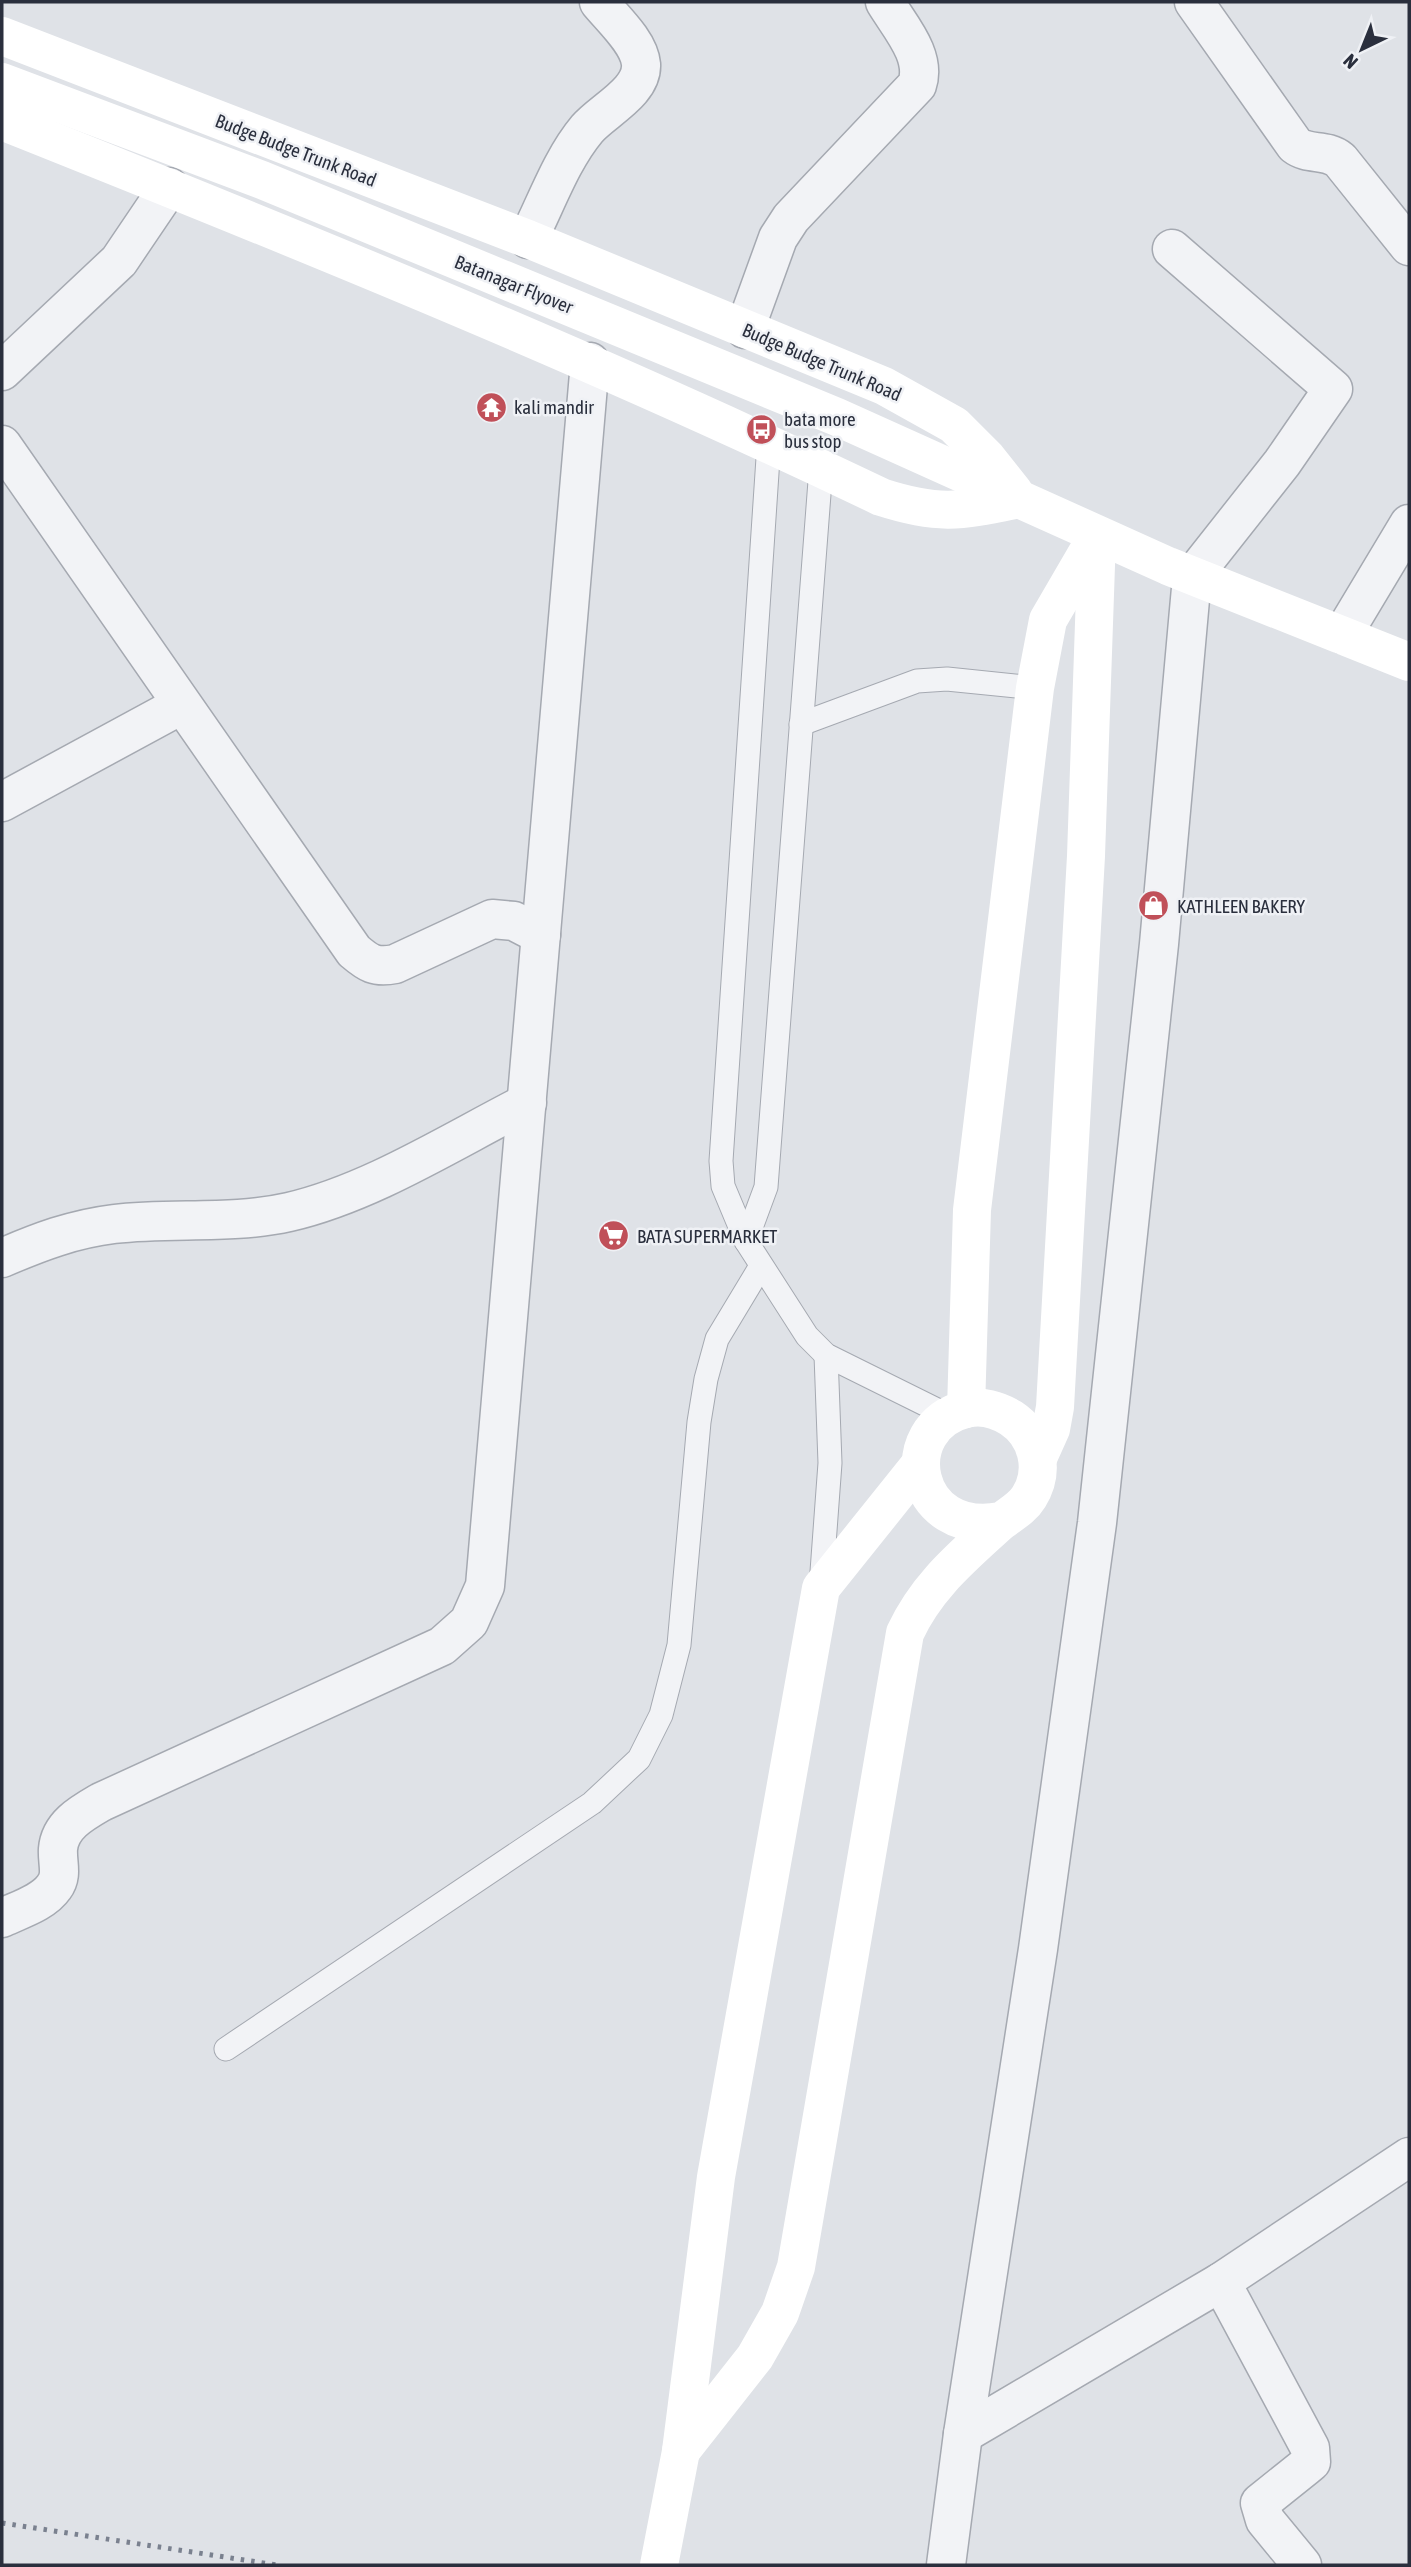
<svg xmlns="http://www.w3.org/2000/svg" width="1411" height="2567" font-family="'Asap Condensed',sans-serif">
<rect width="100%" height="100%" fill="#dfe2e7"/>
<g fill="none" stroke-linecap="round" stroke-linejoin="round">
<defs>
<g id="lane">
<path d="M 769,443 L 721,1161 L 723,1186 L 746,1241 L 807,1336 L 826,1355 L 949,1416"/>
<path d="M 801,724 L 917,681 L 947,679 L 1035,688"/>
<path d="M 746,1241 L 766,1187 L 821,468"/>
<path d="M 821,1585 L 830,1463 L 826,1355"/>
<path d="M 226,2049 L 592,1803 L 639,1759 L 661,1715 L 679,1645 L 699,1422 L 706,1379 L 717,1339 L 761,1266"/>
</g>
<g id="street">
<path d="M 1194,2 L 1295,145 C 1309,156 1325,148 1340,160 L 1409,246"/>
<path d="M 528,239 C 546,204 561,160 587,129 C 602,111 643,92 641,64 C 639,42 612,18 599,2"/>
<path d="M 745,329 L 778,238 L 791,218 L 917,85 C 927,56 900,27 885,2"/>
<path d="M 2,371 L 119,261 L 169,187"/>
<path d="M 2,445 L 354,951 C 368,963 375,968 395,964 L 492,919 L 514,921 L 541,935"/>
<path d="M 1343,634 L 1409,524"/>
<path d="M 2,802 L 181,705"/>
<path d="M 2,1258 C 39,1242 73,1229 114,1224 C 172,1217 232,1225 289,1212 C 371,1193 452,1141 527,1103"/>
<path d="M 2,1918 C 18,1910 43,1903 54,1887 C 63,1875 57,1863 58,1849 C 60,1825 82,1813 101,1802 L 442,1646 L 469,1622 L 485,1586 L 590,362"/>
<path d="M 1221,2282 L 1310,2448 L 1311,2462 L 1305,2467 L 1260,2503 L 1265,2520 L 1302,2565"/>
<path d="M 963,2434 L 1221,2282 L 1409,2157"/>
<path d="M 946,2565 L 963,2434 L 1038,1949 L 1097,1523 L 1159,944 L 1192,577 L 1282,463 L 1333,389 L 1172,249"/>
</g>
</defs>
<use href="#lane" stroke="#a5a9b1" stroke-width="25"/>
<use href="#street" stroke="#a5a9b1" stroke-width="41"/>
<use href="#lane" stroke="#f2f3f6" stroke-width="23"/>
<use href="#street" stroke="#f2f3f6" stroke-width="38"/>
<g stroke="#fff" stroke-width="38">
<path d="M 2,36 L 528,239 L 884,386 L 954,425 L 987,458 L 1014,492"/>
<path d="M 2,82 L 262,180 L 837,417 L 1168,566 L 1409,662"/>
<path d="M 2,121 C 298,239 593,359 881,497 C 940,516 960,511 1019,499"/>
<path d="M 966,1409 L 972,1210 L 1035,688 L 1048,620 L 1094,541"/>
<path d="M 1038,1458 L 1051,1429 L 1055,1407 L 1086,856 L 1097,536"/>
<path d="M 681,2451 L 755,2357 L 780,2313 L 796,2267 L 905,1633 C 926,1587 961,1558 997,1525 C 1008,1515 1021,1510 1029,1497 C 1046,1470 1037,1435 1011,1418 C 998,1410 981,1405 966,1409 C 893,1427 912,1538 1001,1521"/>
<path d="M 659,2565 L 681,2451 L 716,2177 L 821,1588 L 921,1463"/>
</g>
<path stroke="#7a818f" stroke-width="5" stroke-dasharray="3.5 7" stroke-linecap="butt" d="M 2,2523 L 277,2565"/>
</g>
<defs>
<symbol id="temple-disc" viewBox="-11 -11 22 22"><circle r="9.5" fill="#c05059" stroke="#eff1f5"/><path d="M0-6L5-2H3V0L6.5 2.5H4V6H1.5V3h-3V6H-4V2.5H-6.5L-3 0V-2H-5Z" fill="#fff"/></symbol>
<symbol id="bus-disc" viewBox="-11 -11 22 22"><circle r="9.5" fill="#c05059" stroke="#eff1f5"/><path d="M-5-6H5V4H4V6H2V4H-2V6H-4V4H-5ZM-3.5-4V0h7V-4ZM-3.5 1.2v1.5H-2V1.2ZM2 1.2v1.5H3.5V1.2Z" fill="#fff"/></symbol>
<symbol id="shop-disc" viewBox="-11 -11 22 22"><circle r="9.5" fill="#c05059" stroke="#eff1f5"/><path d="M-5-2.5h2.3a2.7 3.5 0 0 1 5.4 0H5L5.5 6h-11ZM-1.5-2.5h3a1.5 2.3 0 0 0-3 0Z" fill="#fff"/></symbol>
<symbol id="supermarket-disc" viewBox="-11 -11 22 22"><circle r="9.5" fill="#c05059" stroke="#eff1f5"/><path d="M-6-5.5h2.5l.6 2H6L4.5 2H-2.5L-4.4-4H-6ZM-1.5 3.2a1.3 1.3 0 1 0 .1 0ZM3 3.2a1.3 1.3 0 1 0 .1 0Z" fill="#fff"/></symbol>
</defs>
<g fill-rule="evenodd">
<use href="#temple-disc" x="474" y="390" width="35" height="35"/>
<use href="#bus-disc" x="744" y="412" width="35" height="35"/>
<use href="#shop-disc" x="1136" y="888" width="35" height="35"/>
<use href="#supermarket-disc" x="596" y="1218" width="35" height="35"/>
</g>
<g text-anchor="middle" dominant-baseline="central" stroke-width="5" stroke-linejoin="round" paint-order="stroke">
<g font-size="19" fill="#2a2f3d" stroke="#eff1f5">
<text transform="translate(296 150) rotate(21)">Budge Budge Trunk Road</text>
<text transform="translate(514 284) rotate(22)">Batanagar Flyover</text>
<text transform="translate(822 362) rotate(23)">Budge Budge Trunk Road</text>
</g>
<g font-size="19" fill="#2a2f3d" stroke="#eff1f5" text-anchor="start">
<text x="514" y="407">kali mandir</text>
<text x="784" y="419">bata more<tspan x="784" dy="22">bus stop</tspan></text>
<text x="1177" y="906">KATHLEEN BAKERY</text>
<text x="637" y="1236">BATA SUPERMARKET</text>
</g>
</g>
<rect width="1411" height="2567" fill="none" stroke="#2a2f3d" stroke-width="7"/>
<g transform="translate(1362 49) rotate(223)" stroke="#eff1f5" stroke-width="5" paint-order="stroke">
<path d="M0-5L12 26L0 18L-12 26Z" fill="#2a2f3d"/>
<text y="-10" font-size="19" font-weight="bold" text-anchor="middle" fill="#2a2f3d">N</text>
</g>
</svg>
